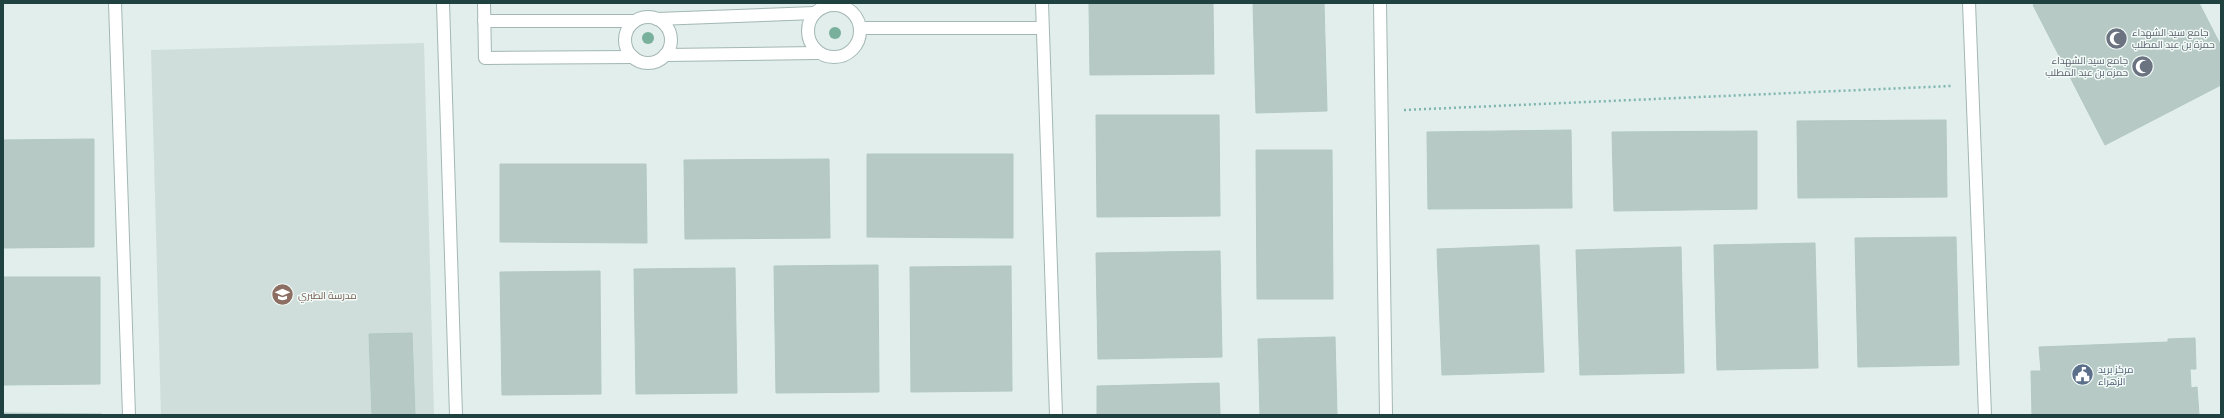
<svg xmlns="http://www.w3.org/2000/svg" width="2224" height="418" font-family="'Roboto Condensed',Cairo,sans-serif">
<rect width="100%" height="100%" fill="#e1eeeb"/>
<path fill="#cfdedb" d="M 424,43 L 434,415 L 161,415 L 151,50 Z"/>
<g fill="#b6c9c5" stroke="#b3c8c4">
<path d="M 1089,3 L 1213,3 L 1214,74 L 1090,75 Z"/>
<path d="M 1253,3 L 1324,3 L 1327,111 L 1256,113 Z"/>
<path d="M 2036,3 L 2199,3 L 2221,46 L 2221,85 L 2105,145 L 2033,5 Z"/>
<path d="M 1096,115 L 1219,115 L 1220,216 L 1097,217 Z"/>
<path d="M 1946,120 L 1947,197 L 1798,198 L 1797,121 Z"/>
<path d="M 1571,130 L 1572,208 L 1428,209 L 1427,132 Z"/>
<path d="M 1757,131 L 1757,209 L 1614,211 L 1612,132 Z"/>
<path d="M 94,139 L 94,247 L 3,248 L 3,140 Z"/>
<path d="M 1256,150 L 1332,150 L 1333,299 L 1257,299 Z"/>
<path d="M 867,154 L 1013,154 L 1013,238 L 867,237 Z"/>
<path d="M 829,159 L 830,238 L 685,239 L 684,160 Z"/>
<path d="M 500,164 L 646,164 L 647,243 L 500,242 Z"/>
<path d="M 1956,237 L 1959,365 L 1858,367 L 1855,238 Z"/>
<path d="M 1815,243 L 1818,368 L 1717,370 L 1714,245 Z"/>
<path d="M 1539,245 L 1544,372 L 1442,375 L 1437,249 Z"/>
<path d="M 1681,247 L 1684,373 L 1580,375 L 1576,250 Z"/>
<path d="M 1220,251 L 1222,357 L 1098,359 L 1096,253 Z"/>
<path d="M 878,265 L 879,392 L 776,393 L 774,266 Z"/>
<path d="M 1011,266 L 1012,391 L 911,392 L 910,267 Z"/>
<path d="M 735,268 L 737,393 L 636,394 L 634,269 Z"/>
<path d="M 600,271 L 601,394 L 502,395 L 500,272 Z"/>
<path d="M 3,277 L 100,277 L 100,384 L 3,385 Z"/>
<path d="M 412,333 L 415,415 L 372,415 L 369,334 Z"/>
<path d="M 1335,337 L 1337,415 L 1260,415 L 1258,339 Z"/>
<path d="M 2195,338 L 2196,369 L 2190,369 L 2191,388 L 2197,387 L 2199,415 L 2032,415 L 2031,371 L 2041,371 L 2039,347 L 2168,342 L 2168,339 Z"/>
<path d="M 1219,383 L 1220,415 L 1097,415 L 1097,386 Z"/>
<path d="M 3,413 L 102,414 L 102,415 L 3,415 Z"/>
</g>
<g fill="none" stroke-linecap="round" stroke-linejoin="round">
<defs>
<g id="minor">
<path d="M 115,3 L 129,415"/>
<path d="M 443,3 L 456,415"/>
<path d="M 484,3 L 485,58 L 633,57"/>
<path d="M 1042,3 L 1056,415"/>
<path d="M 1380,3 L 1386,415"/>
<path d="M 1969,3 L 1985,415"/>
<circle cx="834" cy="31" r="26"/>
<circle cx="648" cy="40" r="23"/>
<path d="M 657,19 L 815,13"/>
<path d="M 484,21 L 635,21"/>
<path d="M 860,28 L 1042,28"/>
<path d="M 665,55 L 818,53"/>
</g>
</defs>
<use href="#minor" stroke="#a3b7b4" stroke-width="14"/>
<path stroke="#7eb5b0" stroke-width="2.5" stroke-dasharray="2 3" stroke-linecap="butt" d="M 1404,110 L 1951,86"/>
<use href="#minor" stroke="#fff" stroke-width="12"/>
</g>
<g fill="#79b09b">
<circle cx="835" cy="33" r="6"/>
<circle cx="648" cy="38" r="6"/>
</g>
<defs>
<symbol id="mosque-disc" viewBox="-11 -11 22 22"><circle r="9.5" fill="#6b7280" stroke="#f2faf7"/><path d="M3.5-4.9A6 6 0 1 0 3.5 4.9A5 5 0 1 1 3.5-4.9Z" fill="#fff"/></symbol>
<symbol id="school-disc" viewBox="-11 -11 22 22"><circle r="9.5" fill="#8d6e63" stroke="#f2faf7"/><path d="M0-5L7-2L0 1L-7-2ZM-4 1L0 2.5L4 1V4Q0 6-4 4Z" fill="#fff"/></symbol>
<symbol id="civic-disc" viewBox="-11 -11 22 22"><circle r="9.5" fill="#5c6f8a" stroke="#f2faf7"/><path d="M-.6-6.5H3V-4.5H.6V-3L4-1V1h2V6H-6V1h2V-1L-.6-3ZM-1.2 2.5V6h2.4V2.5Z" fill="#fff"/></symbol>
</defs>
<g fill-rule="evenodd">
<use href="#mosque-disc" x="2104" y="26" width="25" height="25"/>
<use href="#mosque-disc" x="2130" y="54" width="25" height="25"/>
<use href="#school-disc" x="270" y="282" width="25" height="25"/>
<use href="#civic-disc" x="2070" y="362" width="25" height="25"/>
</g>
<g text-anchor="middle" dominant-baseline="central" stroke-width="3" stroke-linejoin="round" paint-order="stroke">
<g font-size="10" fill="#5b616d" stroke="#f2faf7" text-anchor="start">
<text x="2132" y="32">جامع سيد الشهداء<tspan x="2132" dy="12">حمزة بن عبد المطلب</tspan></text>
<text x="2128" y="60" text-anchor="end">جامع سيد الشهداء<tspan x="2128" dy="12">حمزه بن عبد المطلب</tspan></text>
</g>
<g font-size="10" fill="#785e54" stroke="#f2faf7" text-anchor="start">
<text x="298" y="295">مدرسة الطبري</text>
</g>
<g font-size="10" fill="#4e5e75" stroke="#f2faf7" text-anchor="start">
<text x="2098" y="369">مركز بريد<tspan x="2098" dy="12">الزهراء</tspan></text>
</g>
</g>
<rect width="2224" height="418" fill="none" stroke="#1f413f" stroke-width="8"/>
</svg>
